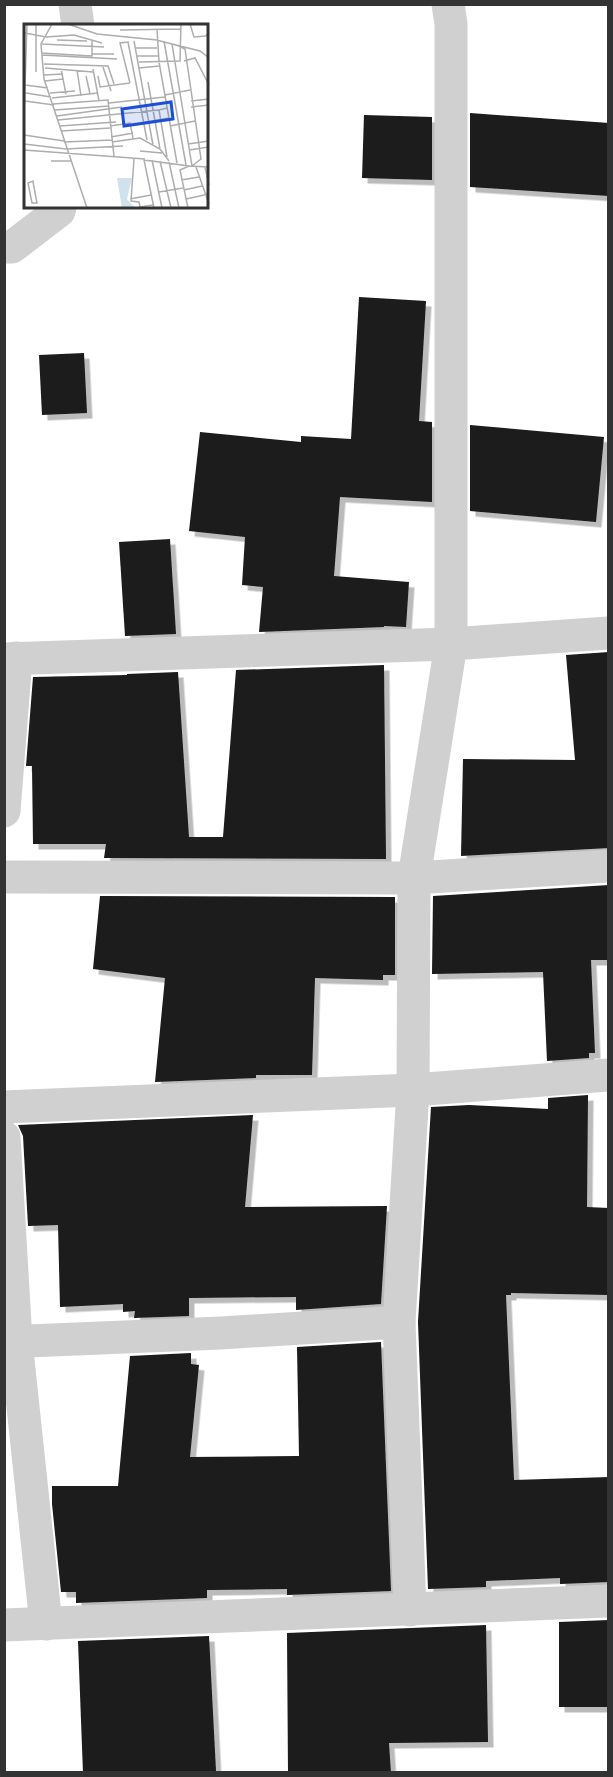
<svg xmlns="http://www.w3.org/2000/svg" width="613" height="1777" font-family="Overpass,sans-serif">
<defs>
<filter id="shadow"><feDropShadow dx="5.5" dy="5.5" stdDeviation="0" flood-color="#0004"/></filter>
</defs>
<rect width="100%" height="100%" fill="#fff"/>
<g fill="#1a1a1a" filter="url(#shadow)">
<path d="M 470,113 L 609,123 L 609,196 L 470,187 Z"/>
<path d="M 364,115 L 432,117 L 432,180 L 362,178 Z"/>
<path d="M 359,297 L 426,301 L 419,421 L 432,422 L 432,502 L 340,497 L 334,576 L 409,582 L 406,627 L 384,626 L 384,627 L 259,632 L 263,587 L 242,585 L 245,537 L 189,531 L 200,432 L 301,442 L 301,436 L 351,439 Z"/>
<path d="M 84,353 L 87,413 L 42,415 L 39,355 Z"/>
<path d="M 470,425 L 604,437 L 596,522 L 470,511 Z"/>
<path d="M 170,539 L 176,634 L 125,636 L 119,542 Z"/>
<path d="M 609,652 L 609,848 L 461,856 L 463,759 L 575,760 L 566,655 Z"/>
<path d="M 384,665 L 386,859 L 104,858 L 106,844 L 33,844 L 32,766 L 26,766 L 33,677 L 127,675 L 127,674 L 178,672 L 189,837 L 223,837 L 236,670 Z"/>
<path d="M 609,885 L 609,960 L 591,960 L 595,1053 L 589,1053 L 589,1058 L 547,1061 L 543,972 L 432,974 L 433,896 Z"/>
<path d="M 100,896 L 395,897 L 395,975 L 383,975 L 383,980 L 315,978 L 312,1075 L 256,1075 L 256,1078 L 155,1082 L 165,978 L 93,969 Z"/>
<path d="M 588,1095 L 587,1207 L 609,1208 L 609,1295 L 511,1293 L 511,1295 L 506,1295 L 514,1480 L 609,1477 L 609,1582 L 560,1584 L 560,1578 L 486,1581 L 486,1587 L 428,1589 L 418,1322 L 431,1107 L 469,1105 L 548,1109 L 548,1098 Z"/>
<path d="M 253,1115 L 245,1207 L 387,1206 L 381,1304 L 296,1310 L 296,1297 L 189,1298 L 189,1316 L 134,1318 L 135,1311 L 123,1312 L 123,1304 L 60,1307 L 58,1225 L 28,1226 L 23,1136 L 18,1125 Z"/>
<path d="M 381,1342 L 391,1591 L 287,1595 L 287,1589 L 207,1590 L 207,1598 L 76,1603 L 76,1592 L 61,1592 L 52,1504 L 52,1486 L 118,1486 L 130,1356 L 191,1353 L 191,1364 L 199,1365 L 190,1457 L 299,1456 L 297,1347 Z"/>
<path d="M 609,1620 L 609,1707 L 559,1707 L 559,1622 Z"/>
<path d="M 486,1625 L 488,1742 L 389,1743 L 391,1773 L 288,1773 L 287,1633 Z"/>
<path d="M 209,1636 L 216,1771 L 83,1773 L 78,1641 Z"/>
</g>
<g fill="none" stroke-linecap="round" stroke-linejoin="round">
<g stroke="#d0d0d0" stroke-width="33">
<path d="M 75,4 L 78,26"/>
<path d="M 4,247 L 12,247 L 59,211 L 60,207"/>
<path d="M 4,659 L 451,644 L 608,633"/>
<path d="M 4,811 L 16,658"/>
<path d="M 4,877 L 414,878 L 608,866"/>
<path d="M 4,1107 L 413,1090 L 608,1075"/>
<path d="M 4,1137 L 16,1341 L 46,1624"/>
<path d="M 399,1322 L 413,1090 L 414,878 L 451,644 L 451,24 L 448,4"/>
<path d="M 4,1342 L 221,1333 L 399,1322 L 410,1610"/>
<path d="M 4,1625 L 608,1601"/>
</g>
</g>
<g transform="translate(24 24)">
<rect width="184" height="184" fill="#fff"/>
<path d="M 93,154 L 108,154 L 103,175 L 111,184 L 98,184 Z" fill="#cfe2ee"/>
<path fill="none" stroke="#adadad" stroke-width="1.5" d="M 28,0 L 17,20 L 20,55 L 63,184M 44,0 L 73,10 L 133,16 L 140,18 L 148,20 L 155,22 L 161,25 L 177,135 L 168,142 L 148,20 L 176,27 L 185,34M 166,0 L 170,13 L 182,12 L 185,8M 133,5 L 135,38 L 153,139M 96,6 L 157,5M 1,9 L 22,13 L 50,11 L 78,19M 33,16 L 63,17M 110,17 L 129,121M 140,17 L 162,141M 104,18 L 123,116M 105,18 L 96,19 L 106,59M 18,20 L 80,23M 112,24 L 133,24M 17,29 L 68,32 L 68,16M 68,30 L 90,30M 18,31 L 93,35M 113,32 L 134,32M 160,37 L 171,34 L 185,61M 115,38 L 156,37 L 157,0M 20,40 L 84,42 L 90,60M 79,43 L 87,67M 21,44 L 69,48M 115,44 L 135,42M 37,45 L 42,70M 69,45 L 75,77M 53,46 L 57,72M 12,48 L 12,0M 20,51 L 39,50M 62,52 L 66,70M 74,52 L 76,63 L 106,59M 21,57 L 39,55M 124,58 L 136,125M 1,61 L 24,64M 2,69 L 27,73M 26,69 L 51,67M 141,71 L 166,66M 28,74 L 74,69M 1,77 L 30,81M 167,77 L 185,75M 85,79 L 141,73M 29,80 L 84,76 L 90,132M 167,83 L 185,81M 143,84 L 135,86 L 143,133M 31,86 L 85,82M 33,92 L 98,83M 0,93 L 3,0M 34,96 L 135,86M 118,99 L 145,94M 36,102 L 92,98M 86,102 L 106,99 L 109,114M 146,102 L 171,97M 37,107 L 86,104M 0,111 L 40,117M 87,113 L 109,109M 40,118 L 88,116M 88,118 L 116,114 L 136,125 L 145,137M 0,120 L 42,125 L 99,122M 164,120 L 185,117M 0,126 L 121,135M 165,126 L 185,123M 116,127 L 138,129M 110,135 L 107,177 L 115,178 L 116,183 L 129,181M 128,136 L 138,184M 27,137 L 47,137M 136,137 L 147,184M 145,138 L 155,184M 172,143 L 185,180M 181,143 L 185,161M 157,156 L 175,153M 9,157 L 9,158 L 13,179 L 8,179 L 4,159 ZM 160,166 L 178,162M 135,168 L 159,164M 106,175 L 127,171M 162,175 L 185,170M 130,184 L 120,136 L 165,142M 164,184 L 156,146 L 165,142 L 185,143"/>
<path fill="#1d4ed8" fill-opacity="0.15" stroke="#1d4ed8" stroke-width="3" d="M 147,78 L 149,95 L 100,102 L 98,85 Z"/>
<rect width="184" height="184" fill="none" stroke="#333" stroke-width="3"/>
</g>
<rect width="613" height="1777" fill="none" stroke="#333333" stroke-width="12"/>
</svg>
